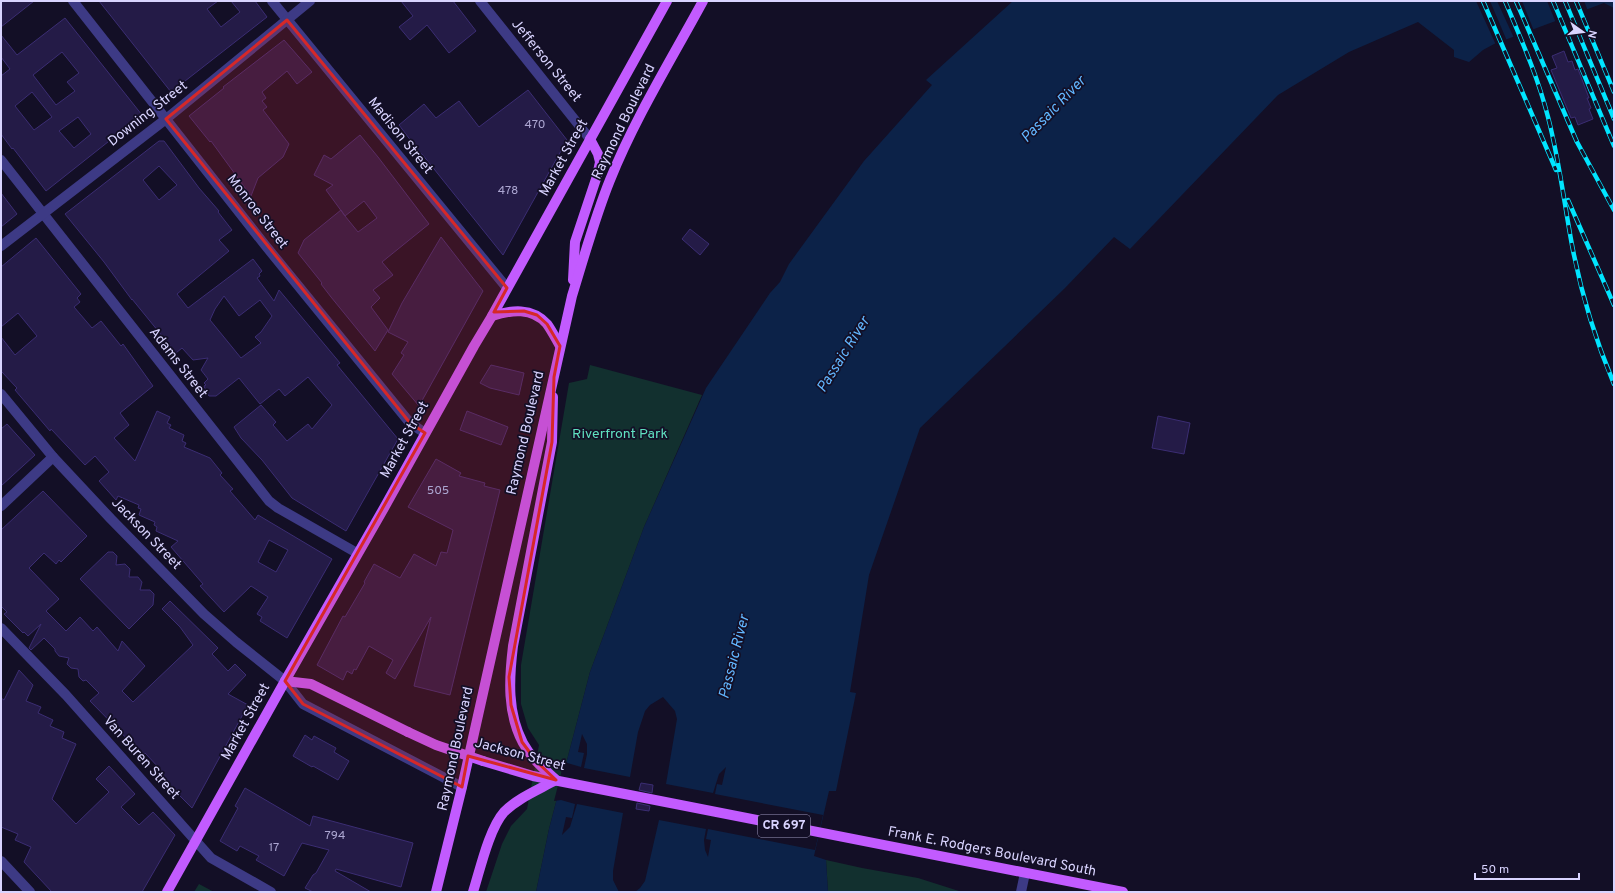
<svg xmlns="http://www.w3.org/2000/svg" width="1615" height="893" font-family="Overpass,sans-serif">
<rect width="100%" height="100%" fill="#130f26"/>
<g fill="#12302f">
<path d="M 590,365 L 702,395 L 644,527 L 590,672 L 549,829 L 536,892 L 486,892 L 502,844 L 511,826 L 527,809 L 539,745 L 528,728 L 521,704 L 521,665 L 569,383 L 587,379 Z"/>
<path d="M 826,860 L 862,868 L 918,878 L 962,892 L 828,892 Z"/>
<path d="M 199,884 L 214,892 L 194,892 Z"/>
</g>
<path fill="#0c2248" d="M 1013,1 L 1614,1 L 1614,8 L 1604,3 L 1494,44 L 1483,50 L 1469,62 L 1454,57 L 1454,50 L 1418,22 L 1349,52 L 1278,95 L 1130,249 L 1114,237 L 1065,288 L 920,428 L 869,575 L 850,692 L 856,693 L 836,791 L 829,791 L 814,856 L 826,860 L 828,892 L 536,892 L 549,829 L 590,672 L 644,527 L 706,388 L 770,293 L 780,282 L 789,264 L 864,161 L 932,85 L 926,80 Z"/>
<g fill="#130f26">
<path d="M 1476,1 L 1490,1 L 1507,41 L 1496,45 Z"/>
<path d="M 1497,1 L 1522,1 L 1534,31 L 1514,38 Z"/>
<path d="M 1547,1 L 1584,1 L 1588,11 L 1556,23 Z"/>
<path d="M 663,697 L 675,711 L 677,719 L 666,784 L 713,793 L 719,774 L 726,767 L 722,785 L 717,784 L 715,794 L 823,815 L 815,850 L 708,829 L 706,839 L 711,840 L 708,857 L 705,850 L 704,840 L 706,829 L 659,820 L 645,881 L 640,888 L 635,892 L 619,892 L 613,880 L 613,871 L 623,813 L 577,804 L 570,827 L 562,835 L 566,817 L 572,818 L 575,804 L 561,800 L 554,801 L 564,762 L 581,767 L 584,753 L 578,752 L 582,734 L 587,744 L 587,754 L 584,768 L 630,777 L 638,732 L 645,711 L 650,705 Z"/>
</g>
<g fill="#241b47" stroke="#3b2d73" fill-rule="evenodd">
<path d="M 1,1 L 34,1 L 1,27 Z"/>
<path d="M 99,1 L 218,1 L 207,9 L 221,27 L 240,12 L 231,1 L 255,1 L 267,17 L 171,92 Z"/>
<path d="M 401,1 L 453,1 L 476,31 L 449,53 L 427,25 L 410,40 L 399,27 L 413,16 Z"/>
<path d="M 65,18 L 142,115 L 46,191 L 13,148 L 12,149 L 1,134 L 1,76 L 10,69 L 1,57 L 1,35 L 17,55 ZM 62,52 L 79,73 L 67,82 L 75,91 L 56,105 L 33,75 ZM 32,92 L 52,117 L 34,130 L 15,106 ZM 78,117 L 91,134 L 74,148 L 59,131 Z"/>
<path d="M 284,40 L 312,72 L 297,84 L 287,71 L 262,92 L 266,98 L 262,101 L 267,107 L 263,110 L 289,144 L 283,157 L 258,178 L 251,196 L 211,141 L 210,142 L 189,116 L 224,88 L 223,87 Z"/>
<path d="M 1564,51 L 1568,62 L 1572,61 L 1575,70 L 1578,69 L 1589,98 L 1587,98 L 1591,108 L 1589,109 L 1593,119 L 1578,125 L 1575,117 L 1571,118 L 1551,70 L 1557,68 L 1552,56 Z"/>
<path d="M 528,90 L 567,140 L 503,255 L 422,154 L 421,154 L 399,125 L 424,104 L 436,118 L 459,101 L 479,127 Z"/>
<path d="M 360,135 L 378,157 L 429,224 L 382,262 L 393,275 L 373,290 L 380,298 L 371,307 L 388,330 L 375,351 L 331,297 L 321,284 L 322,283 L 298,253 L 304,240 L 341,210 L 345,216 L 326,190 L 333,185 L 314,175 L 324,155 L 331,159 ZM 364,201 L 377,218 L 358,232 L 345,216 Z"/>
<path d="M 159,141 L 164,141 L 199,188 L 219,211 L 218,212 L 232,230 L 219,240 L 229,251 L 177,294 L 188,308 L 253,259 L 262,271 L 259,274 L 260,276 L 257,278 L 274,301 L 279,290 L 340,363 L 337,365 L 398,439 L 346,531 L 292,498 L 262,460 L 241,438 L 234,427 L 261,405 L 276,422 L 273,425 L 287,441 L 308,424 L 312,429 L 332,405 L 308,377 L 285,396 L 279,389 L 260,404 L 239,378 L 216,396 L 209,396 L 206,391 L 204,386 L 206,385 L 204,383 L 208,379 L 201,370 L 208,358 L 193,360 L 182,348 L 176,353 L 132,299 L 132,300 L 104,262 L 65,214 ZM 159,166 L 177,185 L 159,200 L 143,180 ZM 224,296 L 239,316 L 260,300 L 272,316 L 261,332 L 255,337 L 261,343 L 241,358 L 210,320 L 215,309 Z"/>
<path d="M 1,193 L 17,214 L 1,227 Z"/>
<path d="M 690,229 L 709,244 L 700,255 L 682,239 Z"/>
<path d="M 441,237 L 483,291 L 419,406 L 392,374 L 404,355 L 401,353 L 408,342 L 388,332 L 402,303 Z"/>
<path d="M 36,238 L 81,294 L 77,298 L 80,302 L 74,307 L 92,328 L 101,321 L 121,346 L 123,344 L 153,386 L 120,413 L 129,425 L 114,438 L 135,461 L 157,411 L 170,417 L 167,423 L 171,425 L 169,428 L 184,435 L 182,441 L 186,443 L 184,447 L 210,458 L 222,473 L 220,475 L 233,489 L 230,491 L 255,520 L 258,515 L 332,559 L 287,638 L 260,621 L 262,617 L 257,614 L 268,597 L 251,586 L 224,612 L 200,586 L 203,584 L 171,547 L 178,541 L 156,531 L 157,527 L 154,525 L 155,522 L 139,515 L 141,509 L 138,508 L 139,505 L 118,496 L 116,500 L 99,481 L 109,472 L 95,456 L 85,465 L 51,429 L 50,431 L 15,390 L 17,388 L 1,371 L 1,337 L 15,355 L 37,336 L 18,313 L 1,327 L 1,267 ZM 269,540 L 288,550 L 276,572 L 258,562 Z"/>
<path d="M 491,365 L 524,373 L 519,395 L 490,388 L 480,383 Z"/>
<path d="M 467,411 L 508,427 L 501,445 L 460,430 Z"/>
<path d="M 1158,416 L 1190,423 L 1184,454 L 1152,448 Z"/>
<path d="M 7,424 L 35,455 L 1,486 L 1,429 Z"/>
<path d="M 436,459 L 461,473 L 459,476 L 485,483 L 484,486 L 500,490 L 450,695 L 414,686 L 431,617 L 395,679 L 386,673 L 393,660 L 369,646 L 356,670 L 354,669 L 352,674 L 347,671 L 343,680 L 317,665 L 343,616 L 345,617 L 365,583 L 364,582 L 374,564 L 400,578 L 414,554 L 436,566 L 441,552 L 447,553 L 453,530 L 408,507 Z"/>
<path d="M 43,491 L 87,536 L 61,562 L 59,560 L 56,564 L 44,553 L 29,568 L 59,599 L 46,611 L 66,631 L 80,617 L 93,631 L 97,627 L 118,651 L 122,641 L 145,666 L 122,691 L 133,702 L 193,645 L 180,627 L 162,609 L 170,601 L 218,648 L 212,654 L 228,671 L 235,664 L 246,675 L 228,694 L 248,705 L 192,808 L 160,776 L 162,775 L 158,771 L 160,769 L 145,753 L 143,755 L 90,701 L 99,693 L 86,680 L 83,681 L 79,677 L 78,669 L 71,668 L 67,664 L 69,658 L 59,656 L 55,651 L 55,649 L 44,638 L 31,650 L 29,648 L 41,624 L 28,636 L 24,632 L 23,633 L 4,614 L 7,612 L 1,606 L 1,530 Z"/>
<path d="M 108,552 L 113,552 L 117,556 L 116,565 L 125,564 L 130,569 L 129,577 L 138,577 L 142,582 L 140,590 L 150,590 L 154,594 L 153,605 L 129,629 L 80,579 Z"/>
<path d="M 19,670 L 33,685 L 26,701 L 41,707 L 38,713 L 53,720 L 50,726 L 64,732 L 62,738 L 76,744 L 52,799 L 76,824 L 109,792 L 96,779 L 109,766 L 135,794 L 121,807 L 139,825 L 153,812 L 175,835 L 142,892 L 52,892 L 24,862 L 31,847 L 15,840 L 18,834 L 1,827 L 1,698 L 4,700 Z"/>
<path d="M 305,735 L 312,740 L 314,736 L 336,748 L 334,752 L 349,761 L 338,780 L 313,766 L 312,767 L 293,756 Z"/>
<path d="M 641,783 L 653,785 L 652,793 L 639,790 Z"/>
<path d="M 245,788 L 310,826 L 313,816 L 413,843 L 401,887 L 336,869 L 335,871 L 371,892 L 313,892 L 305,888 L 313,875 L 316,873 L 329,850 L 302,843 L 284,876 L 256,860 L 259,856 L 240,846 L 237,851 L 220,841 L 238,808 L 235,806 Z"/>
<path d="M 637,803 L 650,806 L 649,811 L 636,809 Z"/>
</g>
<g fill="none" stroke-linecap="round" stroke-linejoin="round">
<g stroke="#3d3a85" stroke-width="10">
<path d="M 73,1 L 265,245 L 410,423 L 425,433"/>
<path d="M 272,1 L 507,288"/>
<path d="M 480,1 L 590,139"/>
<path d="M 1,160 L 269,501 L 278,508 L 357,553"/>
<path d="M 1,246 L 166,119 L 310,1"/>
<path d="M 1,394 L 53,457 L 111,519 L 204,614 L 236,642 L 285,681 L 303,704 L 462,787"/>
<path d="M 1,506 L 53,457"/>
<path d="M 1,628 L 66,695 L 211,858 L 271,892"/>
<path d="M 1,861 L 30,892"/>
<path d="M 1021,892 L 1025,873"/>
</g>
<g stroke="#c25bff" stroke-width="10">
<path d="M 573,280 L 575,242 L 597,176 L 600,162 L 598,154 L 590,139"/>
<path d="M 492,316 C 511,310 532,307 547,324 C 552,331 556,339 560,346"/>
<path d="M 553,397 L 552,442 L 513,646 C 509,679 507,713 523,743 C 531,758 544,769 556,780"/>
<path d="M 285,681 L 311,684 L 408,732"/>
<path d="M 483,761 L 533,776 L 1123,892"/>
<path d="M 167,892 L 285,681 L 384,508 L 474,346 L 492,316 L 667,1"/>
<path d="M 436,892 L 462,787 L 572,296 C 584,257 595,217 610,180 C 635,118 671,60 703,1"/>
<path d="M 473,892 C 480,870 489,829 504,812 C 518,798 538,790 556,780"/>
</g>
<defs>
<g id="rail">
<path d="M 1483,1 L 1556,170"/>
<path d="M 1505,1 C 1521,39 1538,77 1548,117 C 1559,159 1564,202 1572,245 C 1581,293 1595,339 1614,384"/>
<path d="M 1516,1 L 1577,142 L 1614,210"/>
<path d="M 1553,1 L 1614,146"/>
<path d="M 1565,1 L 1614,119"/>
<path d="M 1576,1 L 1614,92"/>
<path d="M 1568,200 L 1614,305"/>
</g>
</defs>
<use href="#rail" stroke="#00e5ff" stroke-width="4.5"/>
<use href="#rail" stroke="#130f26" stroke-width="3" stroke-dasharray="9" stroke-linecap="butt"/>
<path stroke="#c25bff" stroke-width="10" d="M 408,732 L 436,745 L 483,761"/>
</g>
<path fill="#d62828" fill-opacity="0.2" stroke="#d62828" stroke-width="3" stroke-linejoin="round" d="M 287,20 L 507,288 L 494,312 L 524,311 L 537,315 L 547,324 L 560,346 L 554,377 L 552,442 L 509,677 L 511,705 L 522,742 L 537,762 L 556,780 L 468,756 L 462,787 L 303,704 L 285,681 L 425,433 L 410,423 L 166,119 Z"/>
<g text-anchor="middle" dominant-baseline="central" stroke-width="3.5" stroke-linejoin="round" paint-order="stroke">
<g font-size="12" fill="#aca6d1">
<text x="535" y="125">470</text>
<text x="508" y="191">478</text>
<text x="438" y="491">505</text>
<text x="335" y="836">794</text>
<text x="274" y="848">17</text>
</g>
<rect fill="#130f26" stroke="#9e99be" stroke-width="1" x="758" y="815" width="52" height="22" rx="3"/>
<g font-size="13" font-weight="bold" fill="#d9d4ff">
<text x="784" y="826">CR 697</text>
</g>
<g font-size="14" fill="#d9d4ff" stroke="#130f26">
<text transform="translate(546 61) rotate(51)">Jefferson Street</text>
<text transform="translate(148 114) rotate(-38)">Downing Street</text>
<text transform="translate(624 122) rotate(-64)">Raymond Boulevard</text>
<text transform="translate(400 136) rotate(51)">Madison Street</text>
<text transform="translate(564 158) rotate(-61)">Market Street</text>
<text transform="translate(257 212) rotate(52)">Monroe Street</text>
<text transform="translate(178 363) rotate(52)">Adams Street</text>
<text transform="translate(526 433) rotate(-77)">Raymond Boulevard</text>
<text transform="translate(405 440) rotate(-61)">Market Street</text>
<text transform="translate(146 534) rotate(46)">Jackson Street</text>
<text transform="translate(246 722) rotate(-61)">Market Street</text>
<text transform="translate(456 749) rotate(-78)">Raymond Boulevard</text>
<text transform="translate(520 755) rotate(15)">Jackson Street</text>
<text transform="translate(141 758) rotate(48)">Van Buren Street</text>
<text transform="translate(992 852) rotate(11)">Frank E. Rodgers Boulevard South</text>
</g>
<g font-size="14" fill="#5fe0c0" stroke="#130f26">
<text x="620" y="434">Riverfront Park</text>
</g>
<g font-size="15" font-style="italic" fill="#62b6ff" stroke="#130f26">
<text transform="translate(1054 110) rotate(-46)">Passaic River</text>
<text transform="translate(844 355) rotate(-58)">Passaic River</text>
<text transform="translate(735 657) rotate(-76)">Passaic River</text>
</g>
</g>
<rect width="1615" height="893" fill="none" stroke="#d9d4ff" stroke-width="4"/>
<g transform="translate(1583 32) rotate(104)" stroke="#130f26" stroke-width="3" paint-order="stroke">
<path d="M0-3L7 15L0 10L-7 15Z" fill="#d9d4ff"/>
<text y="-6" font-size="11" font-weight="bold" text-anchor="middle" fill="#d9d4ff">N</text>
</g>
<path d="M1475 873v6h104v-6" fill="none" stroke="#d9d4ff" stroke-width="2"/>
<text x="1481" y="873" font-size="12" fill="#d9d4ff" stroke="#130f26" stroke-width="3" paint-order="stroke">50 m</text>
</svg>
